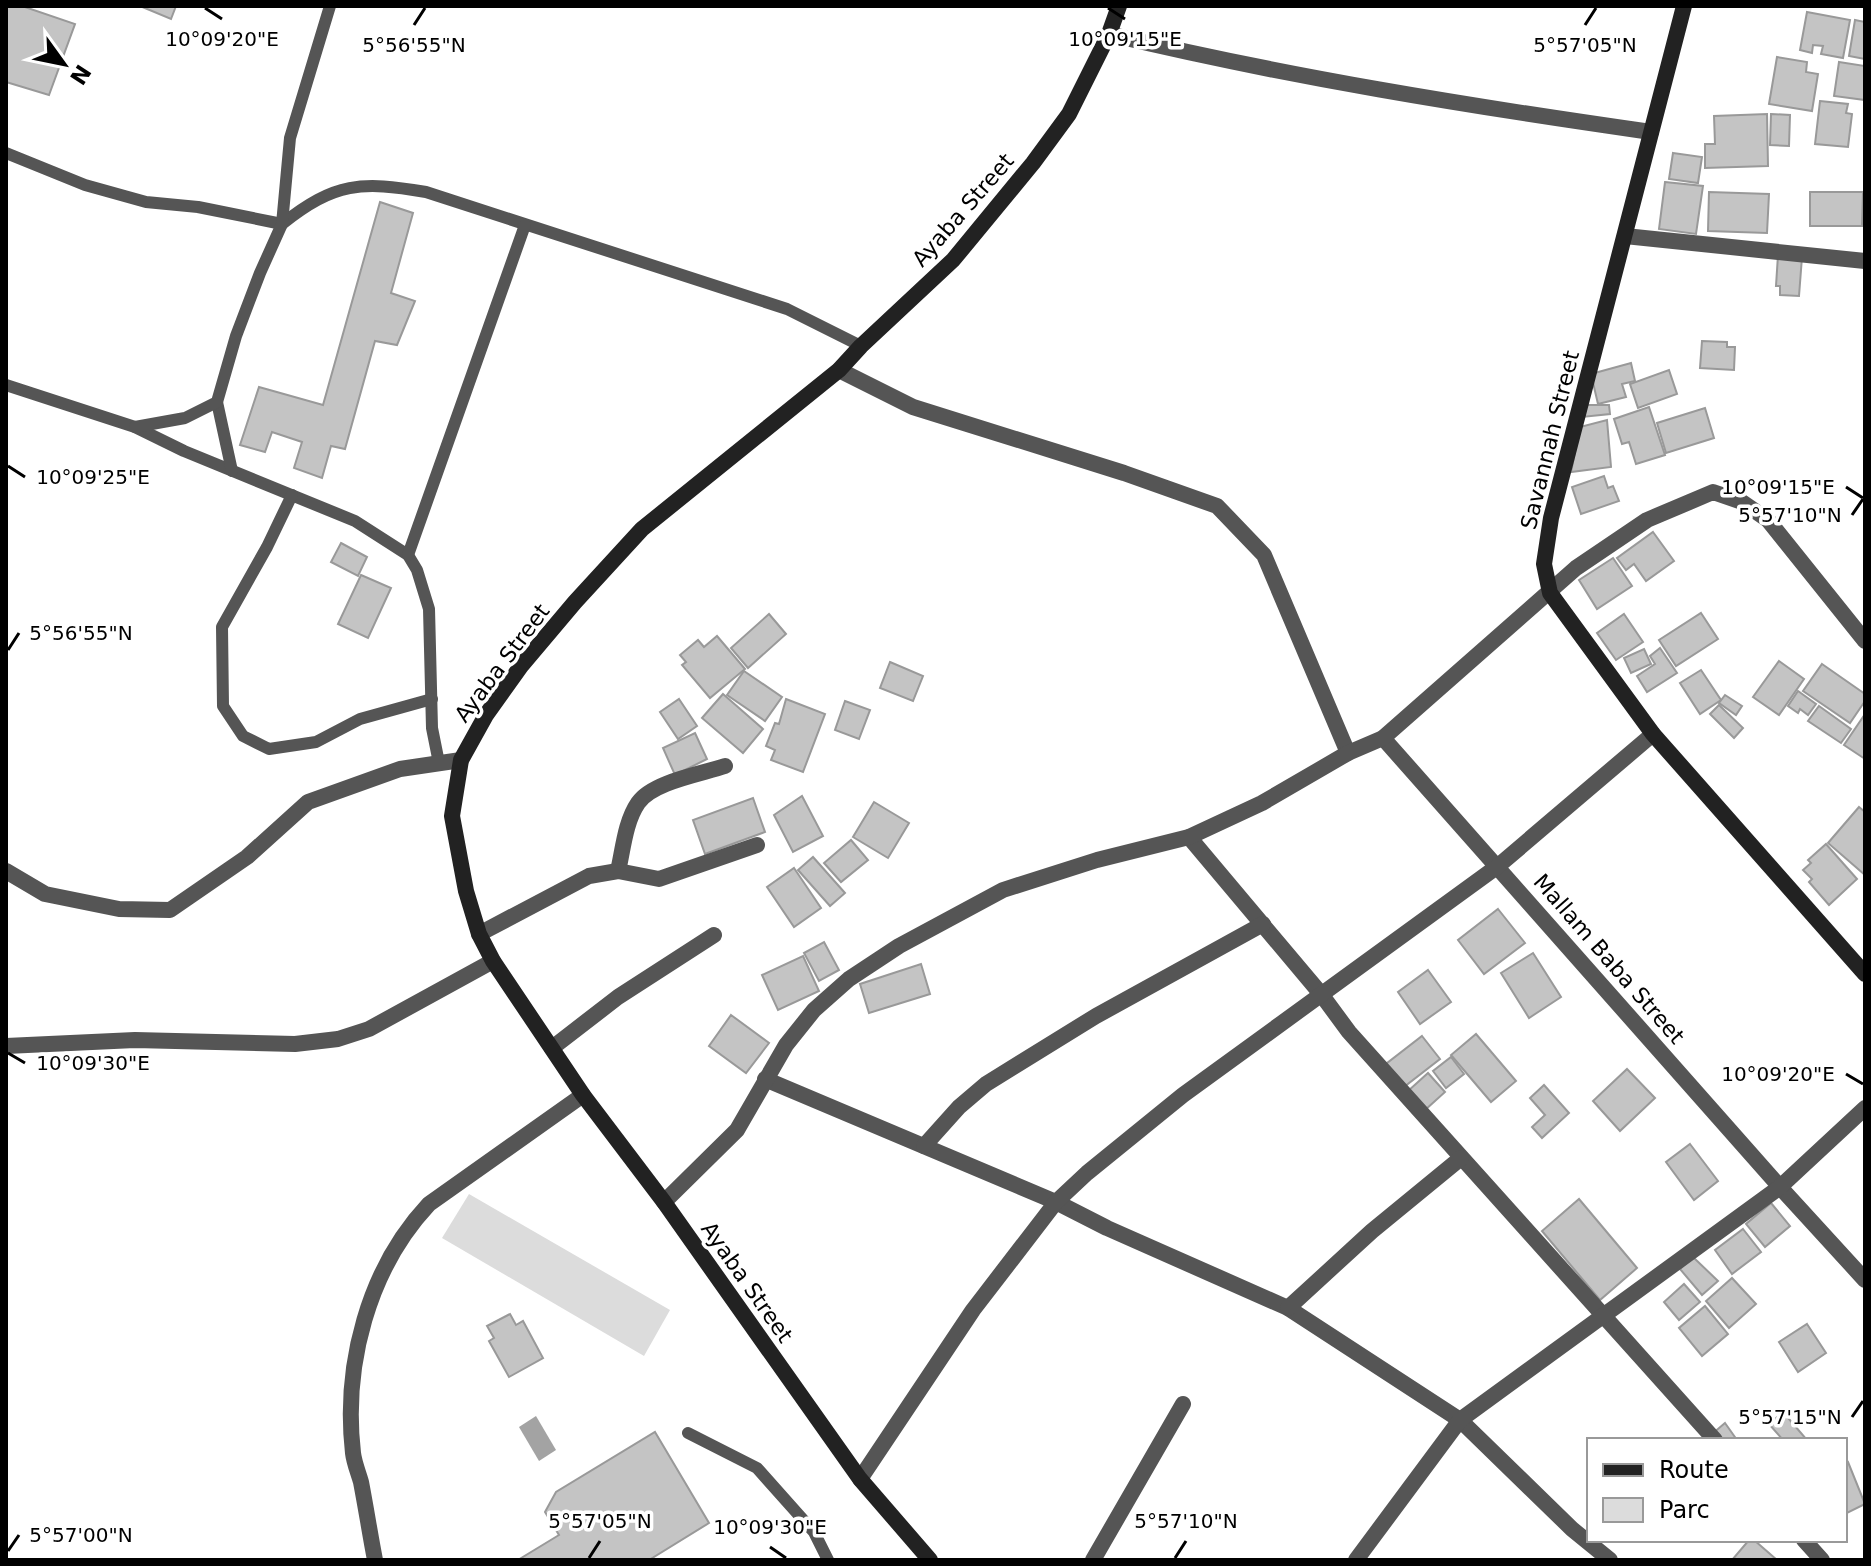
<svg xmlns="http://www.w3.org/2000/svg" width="1871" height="1566" font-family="'DejaVu Sans',sans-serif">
<rect width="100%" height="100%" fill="#fff"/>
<path fill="#dcdcdc" d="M 469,1194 L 670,1310 L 644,1356 L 442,1238 Z"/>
<path fill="#a3a3a3" d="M 536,1416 L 556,1450 L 539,1461 L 519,1427 Z"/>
<g fill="#c4c4c4" stroke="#999" stroke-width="2">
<path d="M 6,6 L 22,6 L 75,24 L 49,95 L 6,82 Z"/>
<path d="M 140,6 L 176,6 L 171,19 Z"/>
<path d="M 1807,12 L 1850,20 L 1843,58 L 1821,54 L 1823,46 L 1813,45 L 1812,53 L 1800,50 Z"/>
<path d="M 1855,20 L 1865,22 L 1865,59 L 1849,56 Z"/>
<path d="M 1777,57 L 1807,62 L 1806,72 L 1818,74 L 1812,111 L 1769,104 Z"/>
<path d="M 1839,62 L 1865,66 L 1865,100 L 1834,96 Z"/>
<path d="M 1820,101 L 1848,104 L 1846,113 L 1852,114 L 1848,147 L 1815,144 Z"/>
<path d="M 1767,114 L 1768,166 L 1705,168 L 1705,144 L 1715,144 L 1714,116 Z"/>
<path d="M 1771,114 L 1790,115 L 1789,146 L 1770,145 Z"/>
<path d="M 1673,153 L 1702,157 L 1698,183 L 1669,179 Z"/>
<path d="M 1665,182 L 1703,186 L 1696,234 L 1659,229 Z"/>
<path d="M 1709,192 L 1769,194 L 1767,233 L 1708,231 Z"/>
<path d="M 1810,192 L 1863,192 L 1862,226 L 1810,226 Z"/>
<path d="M 380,202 L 413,213 L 391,293 L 415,301 L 397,345 L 375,341 L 345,449 L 331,446 L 322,478 L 294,468 L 302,442 L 272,432 L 265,452 L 240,445 L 259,387 L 323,405 Z"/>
<path d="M 1778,255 L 1802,257 L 1799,296 L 1780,295 L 1780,286 L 1776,286 Z"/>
<path d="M 1702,341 L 1727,342 L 1727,347 L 1735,347 L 1734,370 L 1700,368 Z"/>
<path d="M 1631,363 L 1635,381 L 1622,384 L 1626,397 L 1598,404 L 1591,374 Z"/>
<path d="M 1669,370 L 1677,394 L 1638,408 L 1630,384 Z"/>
<path d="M 1582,405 L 1609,405 L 1610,414 L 1582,417 Z"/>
<path d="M 1649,407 L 1665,455 L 1636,464 L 1629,442 L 1622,444 L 1614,419 Z"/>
<path d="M 1705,408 L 1714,438 L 1666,453 L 1657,423 Z"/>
<path d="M 1607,420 L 1611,467 L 1571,472 L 1580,427 Z"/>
<path d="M 1604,476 L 1608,488 L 1613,486 L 1619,501 L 1581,514 L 1572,487 Z"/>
<path d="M 1653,532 L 1674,561 L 1646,581 L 1634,564 L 1626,570 L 1617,558 Z"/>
<path d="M 341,543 L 367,557 L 358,576 L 331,562 Z"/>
<path d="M 1613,558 L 1632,586 L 1597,609 L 1579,580 Z"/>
<path d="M 361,575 L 391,588 L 368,638 L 338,624 Z"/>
<path d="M 1701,613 L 1718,639 L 1676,666 L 1659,640 Z"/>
<path d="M 769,614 L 786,634 L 748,668 L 731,648 Z"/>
<path d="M 1624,614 L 1643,642 L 1616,660 L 1597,633 Z"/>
<path d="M 717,636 L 745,669 L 710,698 L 682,665 L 686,662 L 680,655 L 698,640 L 704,647 Z"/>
<path d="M 1660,648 L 1677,673 L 1647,692 L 1637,676 L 1655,664 L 1650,656 Z"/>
<path d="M 1644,649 L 1651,664 L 1631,673 L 1624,658 Z"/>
<path d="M 1779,661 L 1804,679 L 1779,715 L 1753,697 Z"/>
<path d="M 890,662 L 923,676 L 913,701 L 880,688 Z"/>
<path d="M 1822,664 L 1865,694 L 1865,701 L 1850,723 L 1803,691 Z"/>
<path d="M 1701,670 L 1721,700 L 1700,714 L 1680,683 Z"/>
<path d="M 744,671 L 782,697 L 765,721 L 727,695 Z"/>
<path d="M 1798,691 L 1816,704 L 1808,715 L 1800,709 L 1798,713 L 1788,706 Z"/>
<path d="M 723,694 L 763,729 L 743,753 L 702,718 Z"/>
<path d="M 1725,695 L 1742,706 L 1736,715 L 1719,703 Z"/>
<path d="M 679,699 L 697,726 L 678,739 L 660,712 Z"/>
<path d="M 786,699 L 825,714 L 803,772 L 771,760 L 775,750 L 766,746 L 775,723 L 779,724 Z"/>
<path d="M 845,701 L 870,710 L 859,739 L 835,730 Z"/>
<path d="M 1719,705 L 1743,728 L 1734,738 L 1710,714 Z"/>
<path d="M 1819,706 L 1851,729 L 1841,743 L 1808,721 Z"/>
<path d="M 1865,714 L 1865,759 L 1844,745 Z"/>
<path d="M 695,733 L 707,759 L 675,775 L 663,748 Z"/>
<path d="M 802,796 L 823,836 L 793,852 L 774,815 Z"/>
<path d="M 753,798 L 765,832 L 705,854 L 693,820 Z"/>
<path d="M 874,802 L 909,823 L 888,858 L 853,837 Z"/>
<path d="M 1859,807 L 1865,812 L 1865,875 L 1828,843 Z"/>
<path d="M 851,840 L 868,860 L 841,882 L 824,863 Z"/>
<path d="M 1826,844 L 1857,879 L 1829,905 L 1809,882 L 1812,879 L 1803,870 L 1811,863 L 1808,860 Z"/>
<path d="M 813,857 L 845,893 L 830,906 L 798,870 Z"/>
<path d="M 794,868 L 821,908 L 794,927 L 767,887 Z"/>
<path d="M 1498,909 L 1525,943 L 1484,974 L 1458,940 Z"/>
<path d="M 824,942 L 839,970 L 819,981 L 804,953 Z"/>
<path d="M 1533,953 L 1561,997 L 1529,1018 L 1501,973 Z"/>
<path d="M 803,956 L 819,991 L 778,1010 L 762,975 Z"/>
<path d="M 921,964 L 930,994 L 869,1013 L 860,984 Z"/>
<path d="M 1428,970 L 1451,1002 L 1420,1024 L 1398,992 Z"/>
<path d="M 731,1015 L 769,1043 L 746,1073 L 709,1046 Z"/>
<path d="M 1476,1034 L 1516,1081 L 1491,1102 L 1451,1055 Z"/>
<path d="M 1422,1036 L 1440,1059 L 1400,1090 L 1382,1067 Z"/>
<path d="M 1451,1057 L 1464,1074 L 1446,1088 L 1433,1071 Z"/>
<path d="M 1627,1069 L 1655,1098 L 1620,1131 L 1593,1101 Z"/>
<path d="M 1428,1073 L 1445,1092 L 1425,1110 L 1408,1091 Z"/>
<path d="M 1544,1085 L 1569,1113 L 1542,1138 L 1532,1127 L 1545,1115 L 1530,1098 Z"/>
<path d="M 1690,1144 L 1718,1181 L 1694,1200 L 1666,1162 Z"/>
<path d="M 1579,1199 L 1637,1268 L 1600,1300 L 1542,1231 Z"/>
<path d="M 1771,1203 L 1790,1226 L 1765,1247 L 1746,1224 Z"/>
<path d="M 1743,1229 L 1761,1252 L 1732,1274 L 1715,1250 Z"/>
<path d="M 1693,1257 L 1718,1281 L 1702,1295 L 1680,1269 Z"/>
<path d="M 1732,1278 L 1756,1304 L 1729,1328 L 1706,1301 Z"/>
<path d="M 1684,1284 L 1700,1302 L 1679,1320 L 1664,1302 Z"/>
<path d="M 1705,1306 L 1728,1334 L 1702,1356 L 1679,1328 Z"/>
<path d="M 510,1314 L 516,1325 L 523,1321 L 543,1358 L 509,1377 L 489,1341 L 494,1338 L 487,1326 Z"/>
<path d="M 1807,1324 L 1826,1353 L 1798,1372 L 1779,1342 Z"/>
<path d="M 1783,1412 L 1807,1440 L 1783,1440 L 1769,1424 Z"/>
<path d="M 1725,1423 L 1737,1440 L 1717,1440 L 1712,1434 Z"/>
<path d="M 655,1432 L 709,1523 L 649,1560 L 518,1560 L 559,1535 L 545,1512 L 556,1492 Z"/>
<path d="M 1848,1462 L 1865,1504 L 1845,1514 L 1845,1464 Z"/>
<path d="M 1749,1540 L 1754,1540 L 1777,1560 L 1732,1560 Z"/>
</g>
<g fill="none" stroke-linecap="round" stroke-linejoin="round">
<g stroke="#555" stroke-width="12">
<path d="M 6,153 L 85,185 L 146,202 L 198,207 L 282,224 C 335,182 361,181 426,192 L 787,309 L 861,346"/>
<path d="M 6,385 L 135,427 L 184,451 L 355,521 L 408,555 L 417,570 L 429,609 L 432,728 L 439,763"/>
<path d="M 217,402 L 232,471"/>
<path d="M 135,427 L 185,418 L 217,402 L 236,336 L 260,273 L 282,224 L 290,138 L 330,6"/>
<path d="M 292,495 L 267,547 L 222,627 L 223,706 L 243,736 L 269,749 L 316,742 L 360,719 L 432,699"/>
<path d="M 408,555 L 525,225"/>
<path d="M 688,1433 L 757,1468 L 814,1532 L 828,1560"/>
</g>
<g stroke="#555" stroke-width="16">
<path d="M 1109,34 C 1288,77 1469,106 1651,132"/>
<path d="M 1625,236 L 1865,261"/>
<path d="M 839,370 L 913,407 L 1124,473 L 1217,506 L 1264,555 L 1348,753"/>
<path d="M 1383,738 L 1780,1187 L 1865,1280"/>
<path d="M 1189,837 L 1321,994 L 1349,1032 L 1715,1440"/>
<path d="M 6,871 L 45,894 L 119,909 L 170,910 L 247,857 L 308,802 L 400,769 L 461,760"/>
<path d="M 618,871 C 623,850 625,822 638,803 C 652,782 701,774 725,766"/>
<path d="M 479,934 L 589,876 L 618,871 L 659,879 L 757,845"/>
<path d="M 6,1046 L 135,1040 L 295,1044 L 338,1039 L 369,1029 L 493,961"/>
<path d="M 552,1048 L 618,997 L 714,935"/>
<path d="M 765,1079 L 1056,1202 L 1107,1228 L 1288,1308 L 1460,1420 L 1572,1529 L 1610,1560"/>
<path d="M 924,1146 L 959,1107 L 986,1084 L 1096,1016 L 1263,924"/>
<path d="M 664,1202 L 737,1130 L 786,1045 L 814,1010 L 849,979 L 899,946 L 1003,890 L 1097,860 L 1189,837 L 1262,803 L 1348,753 L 1383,738 L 1576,568 L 1647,520 L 1713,492 L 1742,502 L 1768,520 L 1865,641"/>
<path d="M 1288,1308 L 1372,1231 L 1461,1158"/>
<path d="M 860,1479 L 973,1310 L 1056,1202 L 1087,1173 L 1183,1095 L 1498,866 L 1653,734"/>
<path d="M 1804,1540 L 1822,1560"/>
<path d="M 375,1560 C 370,1534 366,1508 361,1482 C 358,1472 354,1462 353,1453 C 343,1365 368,1269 429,1204 L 583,1095"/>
<path d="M 1093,1560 L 1183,1404"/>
<path d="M 1356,1560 L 1460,1420 L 1780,1187 L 1865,1108"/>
</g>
<g stroke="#222" stroke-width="16">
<path d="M 1684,6 L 1551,518 L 1544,564 L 1550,593 L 1653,734 L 1865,974"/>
<path d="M 930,1560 L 860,1479 L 664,1202 L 583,1095 L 493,961 L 479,934 L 466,891 L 452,816 L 461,760 L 486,715 L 521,666 L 575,602 L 642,529 L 839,370 L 861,346 L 953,260 L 1033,163 L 1069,114 L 1109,34 L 1119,6"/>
</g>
</g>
<path fill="none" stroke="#000" stroke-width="3" d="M 205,8 L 222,19M 1108,8 L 1125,19M 414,25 L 425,8M 1585,25 L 1596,8M 8,466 L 25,477M 1846,487 L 1863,498M 1852,515 L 1863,499M 8,650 L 19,633M 8,1053 L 25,1063M 1846,1074 L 1863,1084M 1852,1417 L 1863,1401M 770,1547 L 786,1558M 8,1551 L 19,1535M 589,1558 L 600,1541M 1175,1558 L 1186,1541"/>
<g text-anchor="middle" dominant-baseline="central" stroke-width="7" stroke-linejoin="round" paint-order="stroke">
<g font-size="22" fill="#000" stroke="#fff">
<text transform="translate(963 210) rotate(-49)">Ayaba Street</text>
<text transform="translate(1550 440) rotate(-76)">Savannah Street</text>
<text transform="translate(502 663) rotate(-53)">Ayaba Street</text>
<text transform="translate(1609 959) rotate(49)">Mallam Baba Street</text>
<text transform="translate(747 1282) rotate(55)">Ayaba Street</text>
</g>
</g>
<g font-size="20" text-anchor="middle" fill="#000" stroke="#fff" stroke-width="7" stroke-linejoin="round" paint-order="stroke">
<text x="222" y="46">10°09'20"E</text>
<text x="1125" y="46">10°09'15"E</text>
<text x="414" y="52">5°56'55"N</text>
<text x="1585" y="52">5°57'05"N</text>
<text x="93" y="484">10°09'25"E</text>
<text x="1778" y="494">10°09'15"E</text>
<text x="1790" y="522">5°57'10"N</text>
<text x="81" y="640">5°56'55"N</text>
<text x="93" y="1070">10°09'30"E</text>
<text x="1778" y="1081">10°09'20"E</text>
<text x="1790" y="1424">5°57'15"N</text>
<text x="600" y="1528">5°57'05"N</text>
<text x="1186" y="1528">5°57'10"N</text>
<text x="770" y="1534">10°09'30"E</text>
<text x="81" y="1542">5°57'00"N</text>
</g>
<rect width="1871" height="1566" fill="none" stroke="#000000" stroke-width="16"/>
<rect x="1587" y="1438" width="260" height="104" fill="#ffffff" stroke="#999999" stroke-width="2"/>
<rect x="1603" y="1464" width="40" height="12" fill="#222222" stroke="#999999" stroke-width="2"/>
<text x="1659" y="1478" font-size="24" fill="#000000">Route</text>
<rect x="1603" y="1498" width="40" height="24" fill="#dcdcdc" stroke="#999999" stroke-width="2"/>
<text x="1659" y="1518" font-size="24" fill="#000000">Parc</text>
<g transform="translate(64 64) rotate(123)" stroke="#ffffff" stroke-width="6" paint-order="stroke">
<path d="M0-6L14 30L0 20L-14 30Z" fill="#000000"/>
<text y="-12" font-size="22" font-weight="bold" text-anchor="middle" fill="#000000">N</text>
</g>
</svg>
